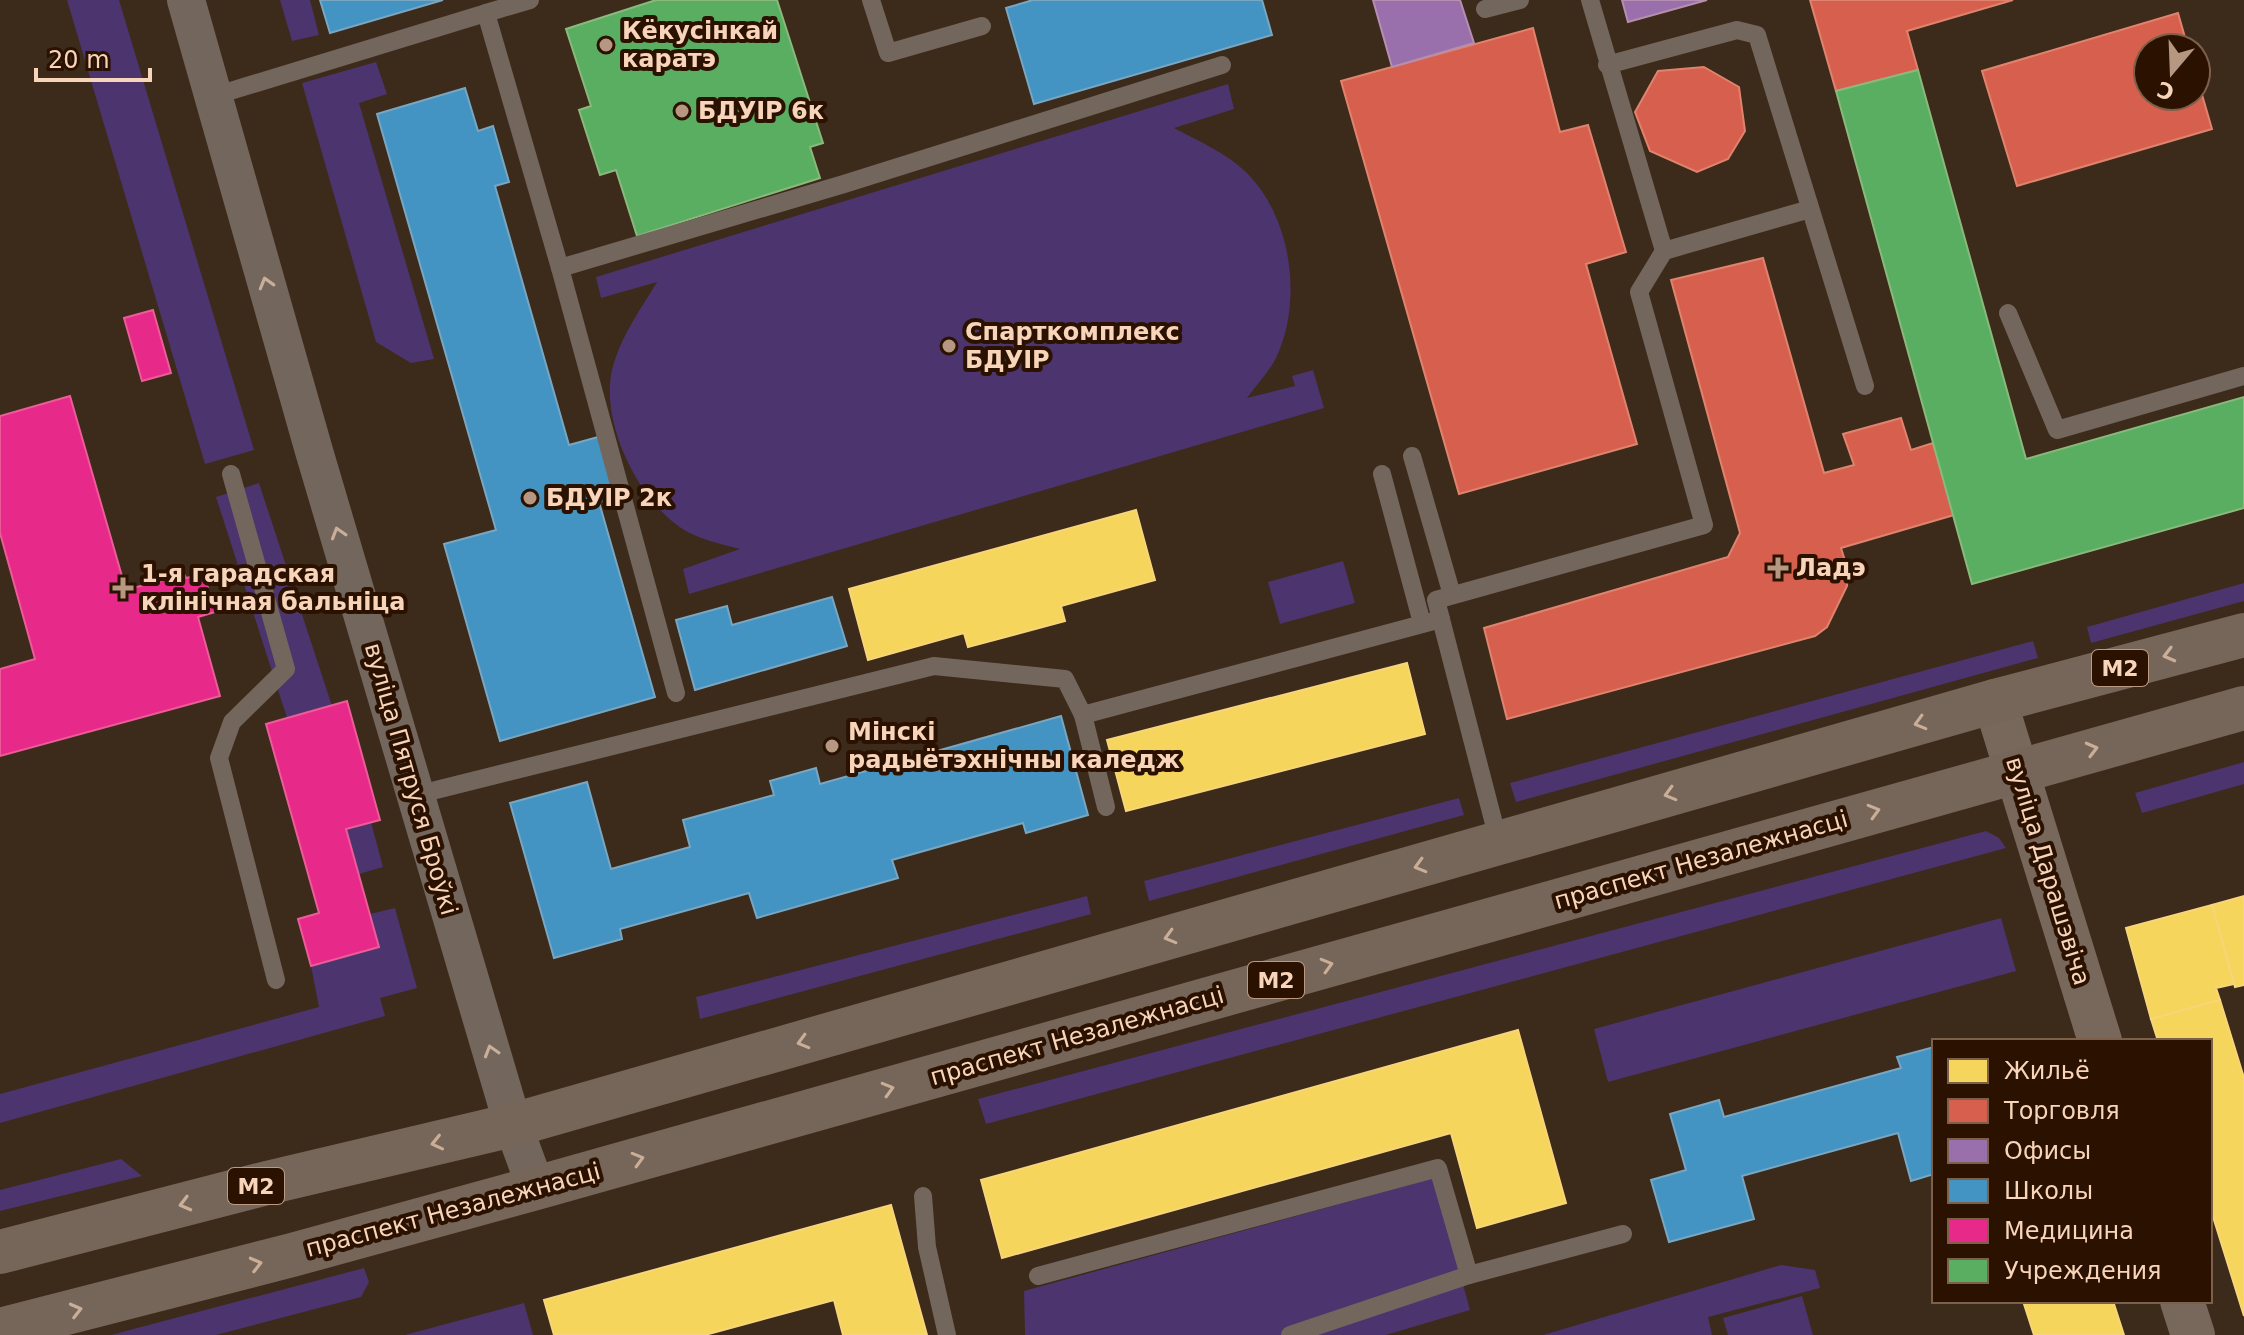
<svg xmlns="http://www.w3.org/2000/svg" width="2244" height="1335" font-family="'DejaVu Sans',sans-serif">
<rect width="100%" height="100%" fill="#3c2a1a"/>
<g fill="#4c346e">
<path d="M 67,0 L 119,0 L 254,450 L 205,464 Z"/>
<path d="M 280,0 L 310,0 L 319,35 L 292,41 Z"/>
<path d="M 376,62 L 387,94 L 359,103 L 434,359 L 411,363 L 376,342 L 302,83 Z"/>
<path d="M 1228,84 L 1234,109 L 1174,128 C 1200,142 1225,152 1247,173 C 1292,218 1303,302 1276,358 C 1269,372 1256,385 1247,398 L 1295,386 L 1292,376 L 1313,370 L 1324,408 L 689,594 L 683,569 L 740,549 C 717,543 692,538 673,522 C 635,491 603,424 611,375 C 618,340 639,312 657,282 L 601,298 L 596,277 Z"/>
<path d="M 259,483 L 332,706 L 287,718 L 216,497 Z"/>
<path d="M 1343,561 L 1355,603 L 1280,624 L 1268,582 Z"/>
<path d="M 2244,583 L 2244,601 L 2091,643 L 2087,627 Z"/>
<path d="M 2033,641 L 2038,658 L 1516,802 L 1510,783 Z"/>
<path d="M 2244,762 L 2244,784 L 2142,813 L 2135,793 Z"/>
<path d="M 1459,798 L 1464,815 L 1149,901 L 1144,881 Z"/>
<path d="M 371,822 L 383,867 L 359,874 L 346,829 Z"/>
<path d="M 1986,831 L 1999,838 L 2006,848 L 986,1124 L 978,1099 Z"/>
<path d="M 1087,896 L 1091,914 L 700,1019 L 696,997 Z"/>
<path d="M 395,908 L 417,988 L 380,998 L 385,1016 L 0,1123 L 0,1094 L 319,1007 L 311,966 L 379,947 L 370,914 Z"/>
<path d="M 2001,918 L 2016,971 L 1608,1082 L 1594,1029 Z"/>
<path d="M 121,1159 L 142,1176 L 0,1211 L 0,1190 Z"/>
<path d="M 1434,1178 L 1470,1310 L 1386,1335 L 1025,1335 L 1024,1291 Z"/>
<path d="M 1781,1265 L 1815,1270 L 1820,1288 L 1708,1317 L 1712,1335 L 1543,1335 Z"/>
<path d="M 364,1268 L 369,1282 L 361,1297 L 216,1335 L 111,1335 Z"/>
<path d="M 1802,1296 L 1813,1335 L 1728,1335 L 1723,1318 Z"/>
<path d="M 524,1303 L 533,1335 L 405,1335 Z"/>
</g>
<g fill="#f6d55c" stroke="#f7d578" stroke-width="2">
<path d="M 1136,510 L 1155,580 L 1061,606 L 1065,621 L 968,647 L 964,633 L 868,660 L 849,589 Z"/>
<path d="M 1407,663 L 1425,734 L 1126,811 L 1107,740 Z"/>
<path d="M 2244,896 L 2244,985 L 2235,987 L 2212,905 Z"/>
<path d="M 2212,905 L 2234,984 L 2216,988 L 2220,1000 L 2151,1019 L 2126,928 Z"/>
<path d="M 2220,1000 L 2244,1078 L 2244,1316 L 2210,1207 L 2210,1041 L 2158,1041 L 2151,1019 Z"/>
<path d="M 1518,1030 L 1566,1203 L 1477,1228 L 1451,1133 L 1002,1258 L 981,1180 Z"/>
<path d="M 891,1205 L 927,1335 L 843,1335 L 834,1300 L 705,1335 L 554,1335 L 544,1300 Z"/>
<path d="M 2023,1301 L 2113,1301 L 2124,1335 L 2034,1335 Z"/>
</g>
<g fill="#d6604d" stroke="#e0836e" stroke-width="2">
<path d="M 1810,0 L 2013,0 L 1907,31 L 1918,70 L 1836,91 Z"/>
<path d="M 2178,13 L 2188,48 L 2148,48 L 2148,96 L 2196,96 L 2196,74 L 2212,129 L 2017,186 L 1982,71 Z"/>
<path d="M 1533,28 L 1560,132 L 1588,125 L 1626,252 L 1586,264 L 1637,444 L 1459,494 L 1341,81 Z"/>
<path d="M 1704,67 L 1739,87 L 1745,131 L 1728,159 L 1697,172 L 1650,151 L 1635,112 L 1658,71 Z"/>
<path d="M 1763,258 L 1824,473 L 1854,465 L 1843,434 L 1901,418 L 1911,450 L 1933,443 L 1954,515 L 1841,548 L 1848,570 L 1847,586 L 1827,627 L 1815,636 L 1507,719 L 1484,628 L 1728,557 L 1740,533 L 1671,280 Z"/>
</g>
<g fill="#9970ab" stroke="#b68eb0" stroke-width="2">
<path d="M 1373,0 L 1460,0 L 1474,43 L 1392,67 Z"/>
<path d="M 1622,0 L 1707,0 L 1628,22 Z"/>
</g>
<g fill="#4393c3" stroke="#79a6c0" stroke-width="2">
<path d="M 320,0 L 443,0 L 330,33 Z"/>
<path d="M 1033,0 L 1262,0 L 1272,35 L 1034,104 L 1006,8 Z"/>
<path d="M 465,88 L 478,131 L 493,126 L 509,182 L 495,186 L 569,445 L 598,437 L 616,498 L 599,502 L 655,697 L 500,741 L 444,544 L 496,530 L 377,114 Z"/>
<path d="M 832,597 L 847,646 L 695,690 L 676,620 L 727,606 L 732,625 Z"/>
<path d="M 1061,716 L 1088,815 L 1026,833 L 1023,823 L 892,860 L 898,878 L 757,918 L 749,893 L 620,929 L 622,939 L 554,958 L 510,803 L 587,782 L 611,869 L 690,847 L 683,820 L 774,795 L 770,781 L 816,768 L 820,784 Z"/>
<path d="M 1934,1047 L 1934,1174 L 1911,1181 L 1898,1133 L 1742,1176 L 1754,1219 L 1669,1242 L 1651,1180 L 1686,1170 L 1670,1114 L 1719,1100 L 1724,1117 L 1901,1068 L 1897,1057 Z"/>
</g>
<g fill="#e7298a" stroke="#ec5c98" stroke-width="2">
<path d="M 153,310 L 171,373 L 142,381 L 124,318 Z"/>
<path d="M 70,396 L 126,590 L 184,574 L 186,578 L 204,574 L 215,612 L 198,617 L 220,696 L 0,756 L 0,669 L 35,659 L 0,533 L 0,416 Z"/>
<path d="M 347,701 L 380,820 L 346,829 L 379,947 L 311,966 L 298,919 L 319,913 L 266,724 Z"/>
</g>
<g fill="#5aae61" stroke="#89b97c" stroke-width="2">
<path d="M 656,0 L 777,0 L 823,143 L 810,147 L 820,178 L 637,236 L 616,170 L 600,175 L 579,110 L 591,106 L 566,29 Z"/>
<path d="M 1918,70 L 2026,459 L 2244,397 L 2244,508 L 1972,584 L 1836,91 Z"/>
</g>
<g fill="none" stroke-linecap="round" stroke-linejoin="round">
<g stroke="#73665d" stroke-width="18">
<path d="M 871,0 L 888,53 L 982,26"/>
<path d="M 1590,0 L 1664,251"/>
<path d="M 1485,9 L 1520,0"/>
<path d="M 486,13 L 530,0"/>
<path d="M 1607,65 L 1737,30 L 1757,35 L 1865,386"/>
<path d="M 214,96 L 486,13 L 560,268 L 676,693"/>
<path d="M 560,268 L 844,184 L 1222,65"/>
<path d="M 2008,313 L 2057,430 L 2244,376"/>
<path d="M 1412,456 L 1452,595"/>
<path d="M 231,474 L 286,669 L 232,722 L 219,758 L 276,980"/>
<path d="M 1382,474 L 1422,623"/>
<path d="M 416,795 L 934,666 L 1065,679 L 1083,715"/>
<path d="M 1106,807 L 1083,715 L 1441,619"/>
<path d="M 1499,843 L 1436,600 L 1704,525 L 1639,292 L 1664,251 L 1810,209"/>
<path d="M 923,1196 L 927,1247 L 947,1335"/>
<path d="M 1038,1276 L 1438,1168 L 1469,1275"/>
<path d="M 1290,1335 L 1469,1275 L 1623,1234"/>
</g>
<path stroke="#73665d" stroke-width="38" d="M 186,0 L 314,451 L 513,1125 L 536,1188"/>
<g stroke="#78685b" stroke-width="44">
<path d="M 1995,701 L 2100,1041"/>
<path d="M 2182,1301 L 2193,1335"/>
</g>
<g stroke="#76665a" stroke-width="44">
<path d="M 0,1252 L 267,1183 L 513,1125 L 1995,701 L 2244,635"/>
<path d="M 0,1330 L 292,1255 L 536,1188 L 2244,708"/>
</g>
</g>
<defs><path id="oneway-chevron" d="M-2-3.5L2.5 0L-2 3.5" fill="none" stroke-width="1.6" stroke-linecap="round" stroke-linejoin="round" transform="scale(2)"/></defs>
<g stroke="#c9ae99">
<use href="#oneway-chevron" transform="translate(266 283) rotate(-106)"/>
<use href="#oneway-chevron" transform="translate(338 533) rotate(-107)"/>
<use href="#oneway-chevron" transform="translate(491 1051) rotate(-107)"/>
</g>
<g stroke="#caae98">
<use href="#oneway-chevron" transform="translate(2169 655) rotate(165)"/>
<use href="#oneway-chevron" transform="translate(1920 723) rotate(164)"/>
<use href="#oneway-chevron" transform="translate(2092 749) rotate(-15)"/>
<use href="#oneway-chevron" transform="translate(1670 794) rotate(164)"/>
<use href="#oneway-chevron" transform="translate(1874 811) rotate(-16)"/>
<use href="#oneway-chevron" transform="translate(1420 866) rotate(164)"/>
<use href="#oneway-chevron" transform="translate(1170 937) rotate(164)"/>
<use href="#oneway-chevron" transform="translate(1327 965) rotate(-16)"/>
<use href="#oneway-chevron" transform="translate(803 1042) rotate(164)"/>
<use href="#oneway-chevron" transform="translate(888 1089) rotate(-16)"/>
<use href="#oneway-chevron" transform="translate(437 1143) rotate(167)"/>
<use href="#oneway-chevron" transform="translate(638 1159) rotate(-16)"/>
<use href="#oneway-chevron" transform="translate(185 1204) rotate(165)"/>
<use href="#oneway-chevron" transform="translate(256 1264) rotate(-14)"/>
<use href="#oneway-chevron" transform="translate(76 1310) rotate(-14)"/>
</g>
<g fill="#b69882" stroke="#2b1200" stroke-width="3">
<circle cx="606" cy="45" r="8"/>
<circle cx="682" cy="111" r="8"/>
<circle cx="949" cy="346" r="8"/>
<circle cx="530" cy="498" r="8"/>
<path d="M1774 556h8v8h8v8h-8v8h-8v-8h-8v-8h8z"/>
<path d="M119 576h8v8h8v8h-8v8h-8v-8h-8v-8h8z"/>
<circle cx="832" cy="746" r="8"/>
</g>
<g text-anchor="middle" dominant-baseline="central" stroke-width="8" stroke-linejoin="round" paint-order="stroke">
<g fill="#2b1200" stroke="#ba9a82" stroke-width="2">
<rect x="2092" y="650" width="56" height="36" rx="6"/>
<rect x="1248" y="962" width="56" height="36" rx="6"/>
<rect x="228" y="1168" width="56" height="36" rx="6"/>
</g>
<g font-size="22" font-weight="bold" fill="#f8d4ba">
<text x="2120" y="668">М2</text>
<text x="1276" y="980">М2</text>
<text x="256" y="1186">М2</text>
</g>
<g font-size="24" font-weight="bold" fill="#f8d4ba" stroke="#2b1200" text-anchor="start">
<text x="622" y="31">Кёкусінкай<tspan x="622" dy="28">каратэ</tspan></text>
<text x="698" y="111">БДУІР 6к</text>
<text x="965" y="332">Спарткомплекс<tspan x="965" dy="28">БДУІР</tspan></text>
<text x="546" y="498">БДУІР 2к</text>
<text x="1796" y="568">Ладэ</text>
<text x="141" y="574">1-я гарадская<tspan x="141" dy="28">клінічная бальніца</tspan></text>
<text x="848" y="732">Мінскі<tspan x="848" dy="28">радыётэхнічны каледж</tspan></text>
</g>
<g font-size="24" fill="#f8d4ba" stroke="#2b1200">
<text transform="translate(411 779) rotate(74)">вуліца Пятруся Броўкі</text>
<text transform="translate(1701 860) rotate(-16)">праспект Незалежнасці</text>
<text transform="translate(2048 871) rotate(73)">вуліца Дарашэвіча</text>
<text transform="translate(1077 1036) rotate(-16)">праспект Незалежнасці</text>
<text transform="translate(453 1210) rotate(-15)">праспект Незалежнасці</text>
</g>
</g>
<rect x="1932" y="1039" width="280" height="264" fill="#2b1200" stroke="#7d604a" stroke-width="2"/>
<rect x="1948" y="1059" width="40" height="24" fill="#f6d55c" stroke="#7d604a" stroke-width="2"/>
<text x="2004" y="1079" font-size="24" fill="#f8d4ba">Жильё</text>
<rect x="1948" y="1099" width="40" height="24" fill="#d6604d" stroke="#7d604a" stroke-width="2"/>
<text x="2004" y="1119" font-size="24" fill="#f8d4ba">Торговля</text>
<rect x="1948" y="1139" width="40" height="24" fill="#9970ab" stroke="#7d604a" stroke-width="2"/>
<text x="2004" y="1159" font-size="24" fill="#f8d4ba">Офисы</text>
<rect x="1948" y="1179" width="40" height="24" fill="#4393c3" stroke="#7d604a" stroke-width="2"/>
<text x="2004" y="1199" font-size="24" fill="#f8d4ba">Школы</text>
<rect x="1948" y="1219" width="40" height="24" fill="#e7298a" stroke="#7d604a" stroke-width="2"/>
<text x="2004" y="1239" font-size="24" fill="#f8d4ba">Медицина</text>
<rect x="1948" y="1259" width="40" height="24" fill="#5aae61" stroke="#7d604a" stroke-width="2"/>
<text x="2004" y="1279" font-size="24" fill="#f8d4ba">Учреждения</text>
<g transform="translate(2172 72) rotate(199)"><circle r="38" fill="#2b1200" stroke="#7d604a" stroke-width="2"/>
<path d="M0-6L14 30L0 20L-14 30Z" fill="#b69882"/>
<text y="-12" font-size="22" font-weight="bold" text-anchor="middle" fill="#f8d4ba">С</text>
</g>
<path d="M36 68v12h114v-12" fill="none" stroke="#f8d4ba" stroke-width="4"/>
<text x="48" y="68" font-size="24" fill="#f8d4ba" stroke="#2b1200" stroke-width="6" paint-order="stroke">20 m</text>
</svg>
